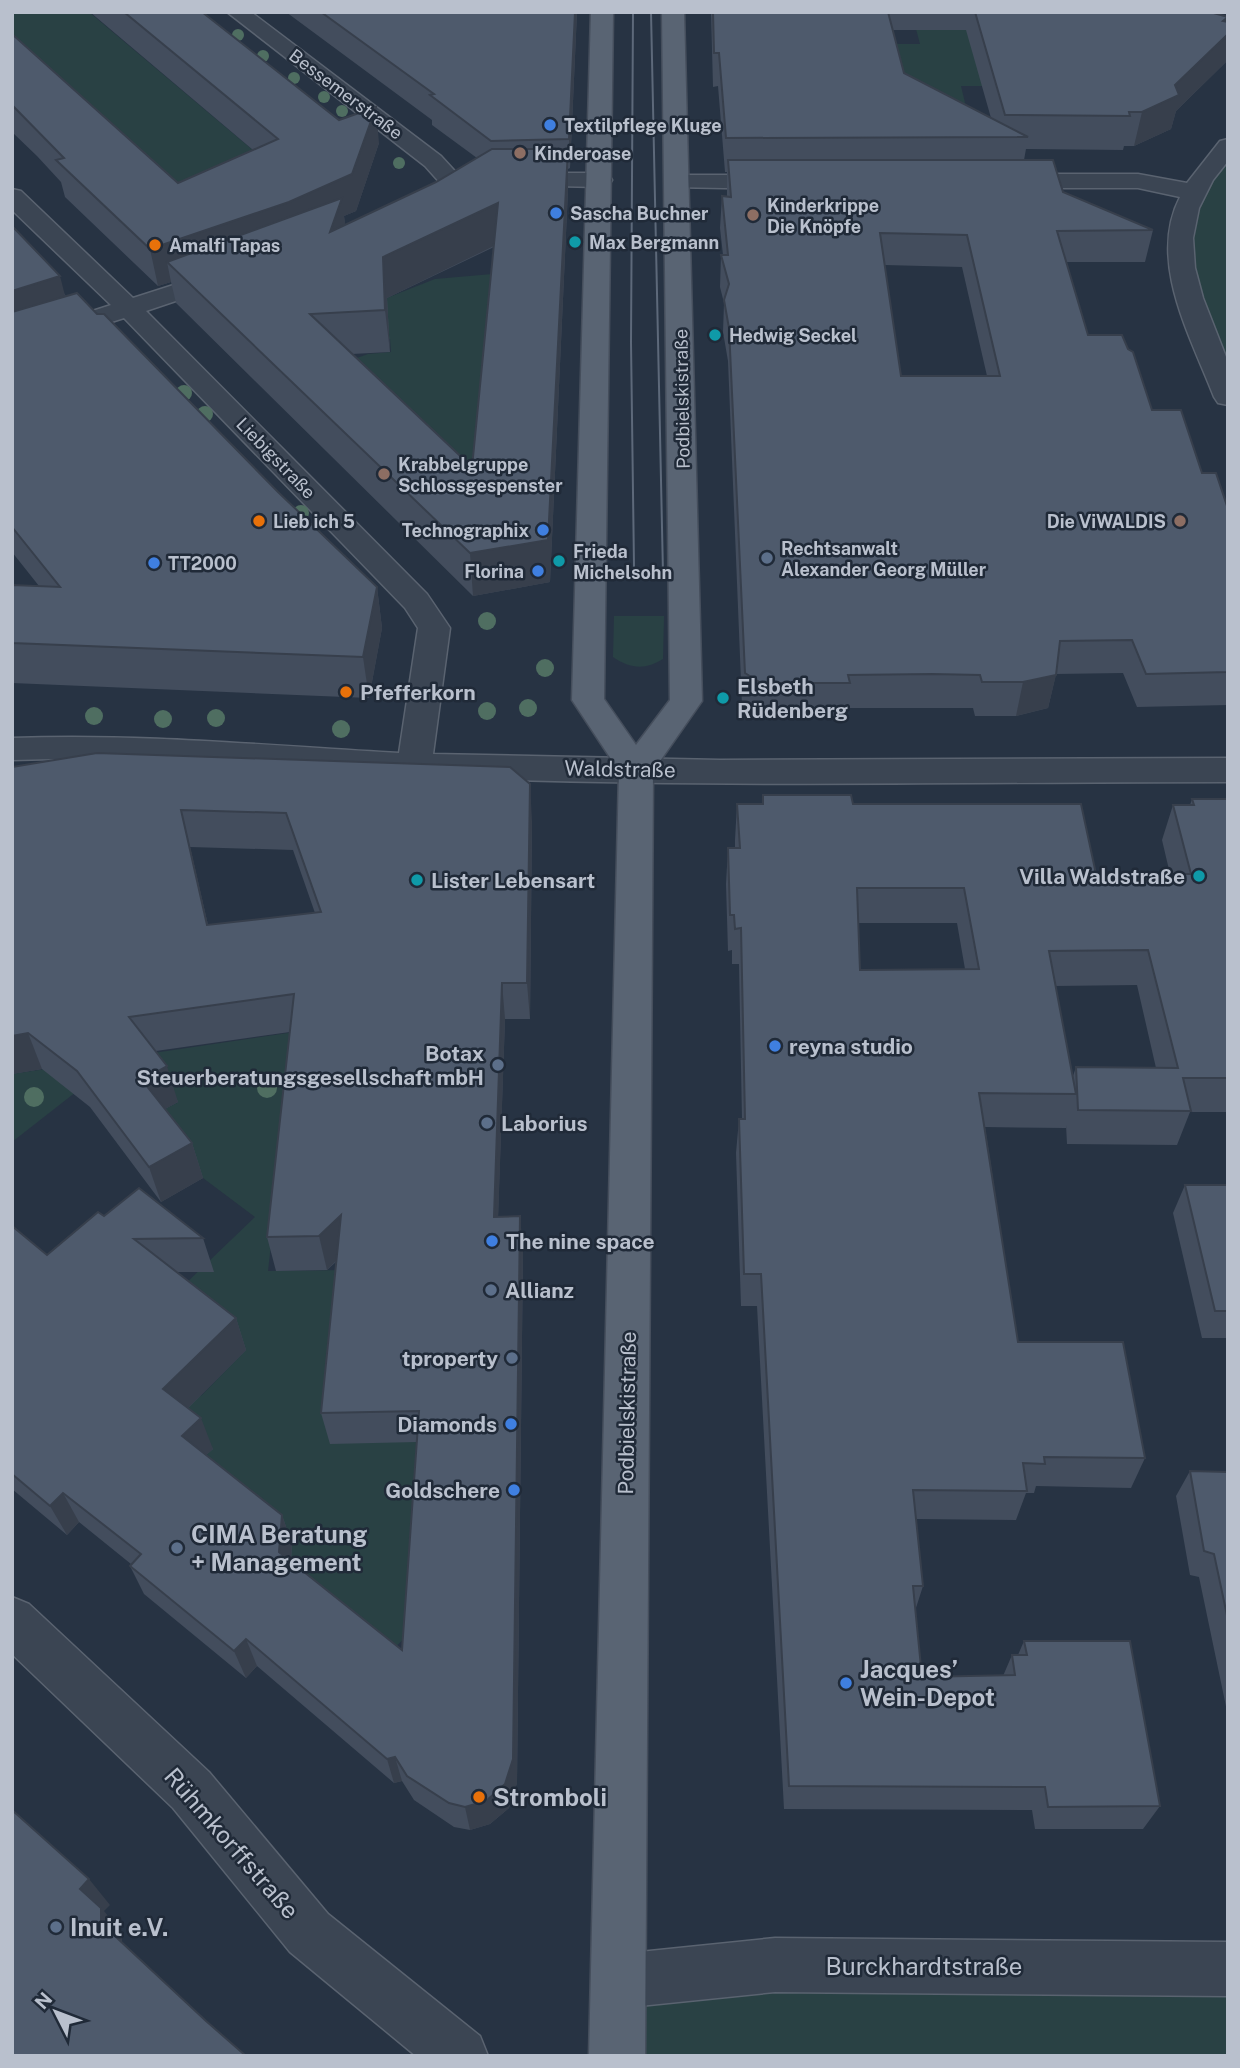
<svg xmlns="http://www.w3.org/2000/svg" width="1240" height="2068" font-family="'Public Sans',sans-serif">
<rect width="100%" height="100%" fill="#273343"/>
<g fill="#294144">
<path d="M 12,12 L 89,12 L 260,156 L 212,209 L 12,62 Z"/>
<path d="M 916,29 L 1011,29 L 1043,86 L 961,86 L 978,157 L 870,44 L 920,44 Z"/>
<path d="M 1228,146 L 1228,397 L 1182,270 L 1193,192 Z"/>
<path d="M 504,273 L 477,461 L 430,461 L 332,367 L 368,354 L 391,352 L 390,339 L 285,338 L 435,279 Z"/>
<path d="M 614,616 L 664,616 L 663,659 C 646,670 630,669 613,657 Z"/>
<path d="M 383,1019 L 274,1218 L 268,1271 L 350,1270 L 426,1423 L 411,1632 L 385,1657 L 194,1466 L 180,1408 L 202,1395 L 246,1350 L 132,1335 L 255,1217 L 203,1178 L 154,1115 L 178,1102 L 113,1063 L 12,1142 L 12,1074 Z"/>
<path d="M 1228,1969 L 1228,2056 L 617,2056 L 620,1981 Z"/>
</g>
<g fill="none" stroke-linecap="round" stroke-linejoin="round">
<defs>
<g id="minor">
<path d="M 227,12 L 251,12 L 441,156 L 463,180 L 460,185 L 442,185 L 425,166 Z"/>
<path d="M 1228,139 L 1228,161 L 1213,180 L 1199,208 L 1193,238 L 1195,268 L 1203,298 L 1228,362 L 1228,405 L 1218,403 L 1214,397 C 1191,337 1147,261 1180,197 L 1138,188 L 1006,188 L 997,186 L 994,181 L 997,176 L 1006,174 L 1138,174 L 1187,183 L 1220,141 Z"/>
<path d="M 515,173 L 600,173 L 609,175 L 612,180 L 609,185 L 600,187 L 506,185 L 503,180 L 506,175 Z"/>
<path d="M 679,175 L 778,175 L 787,177 L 790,182 L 787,187 L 778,189 L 670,187 L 667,182 L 670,177 Z"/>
<path d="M 12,189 L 21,191 L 133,298 L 214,272 L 232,272 L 236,277 L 232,282 L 146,311 L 427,594 L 450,628 L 433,754 L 720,760 L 1228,758 L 1228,782 C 990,782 751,787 513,780 C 346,775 179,754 12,760 L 12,738 C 142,733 270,746 399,753 L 418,628 L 405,608 L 124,318 L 12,354 L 12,337 L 111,305 L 12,210 Z"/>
<path d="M 12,1597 L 29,1604 L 209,1772 L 328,1914 L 480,2036 L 488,2056 L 416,2056 L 290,1952 L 173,1808 L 12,1654 Z"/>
<path d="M 775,1938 L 1228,1942 L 1228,1996 L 775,1992 L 620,2008 L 601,2000 L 593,1981 L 601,1962 L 620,1954 Z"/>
</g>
<path id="major" d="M 591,12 L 613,12 L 604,699 L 636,745 L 670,700 L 662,12 L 684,12 L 702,701 L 653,771 L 645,2056 L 589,2056 L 619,771 L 572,700 Z"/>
</defs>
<use href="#minor" stroke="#5a6370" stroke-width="3"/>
<use href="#major" stroke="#454e5c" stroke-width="3"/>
<use href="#minor" fill="#3b4553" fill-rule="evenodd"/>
<use href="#major" fill="#596473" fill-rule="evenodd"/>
<g stroke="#5d697a" stroke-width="2">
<path d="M 633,12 L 631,343 L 634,566"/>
<path d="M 651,12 L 663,574"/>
</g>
</g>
<g fill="#4f6e61">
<circle cx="238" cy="35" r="6"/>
<circle cx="263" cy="56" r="6"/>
<circle cx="294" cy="78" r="6"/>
<circle cx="324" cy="97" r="6"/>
<circle cx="342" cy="111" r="6"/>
<circle cx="399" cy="163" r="6"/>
<circle cx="184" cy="393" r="8"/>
<circle cx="205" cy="414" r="8"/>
<circle cx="301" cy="513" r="8"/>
<circle cx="487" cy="621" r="9"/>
<circle cx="545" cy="668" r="9"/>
<circle cx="528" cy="708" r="9"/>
<circle cx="487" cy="711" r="9"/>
<circle cx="94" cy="716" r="9"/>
<circle cx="216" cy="718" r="9"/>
<circle cx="163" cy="719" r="9"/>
<circle cx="341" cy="729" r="9"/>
<circle cx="267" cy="1088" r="10"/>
<circle cx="34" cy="1097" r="10"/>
</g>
<g fill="#434d5d" fill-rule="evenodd">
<path d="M 90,12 L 202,12 L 339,120 L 379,143 L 356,211 L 344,216 L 345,225 L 436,182 L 477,158 L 432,125 L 432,120 L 286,12 L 577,12 L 570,168 L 568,169 L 568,190 L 550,582 L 473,596 L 176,303 L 171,282 L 158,286 L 65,197 L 61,182 L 37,156 L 12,132 L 12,34 L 178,183 L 253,150 ZM 494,247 L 472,467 L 352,354 L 390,352 L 387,298 Z"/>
<path d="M 711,12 L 1210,12 L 1228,22 L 1228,60 L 1176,111 L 1171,129 L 1134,146 L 1124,146 L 1123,150 L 1026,149 L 1024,160 L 1063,192 L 1153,230 L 1145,262 L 1066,262 L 1088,335 L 1152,410 L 1202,473 L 1228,509 L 1228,705 L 1137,707 L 1123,673 L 1056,674 L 1048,708 L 1016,716 L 975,716 L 973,708 L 846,708 L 845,716 L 759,716 L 742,706 L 728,361 L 723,332 L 724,303 L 720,287 L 721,255 L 723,255 L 720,228 L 722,196 L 727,197 L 727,172 L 725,172 L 718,86 L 713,87 ZM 893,30 L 966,30 L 991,118 L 904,73 ZM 885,265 L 962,267 L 987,376 L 901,376 Z"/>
<path d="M 12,226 L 66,296 L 97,314 L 278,492 L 377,587 L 382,628 L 369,698 L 12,683 L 12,585 L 39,586 L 12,552 Z"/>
<path d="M 12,767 L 532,821 L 530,1019 L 505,1019 L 498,1217 L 523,1250 L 517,1783 L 509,1808 L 490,1824 L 470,1830 L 454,1827 L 414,1800 L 402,1781 L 394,1783 L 257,1666 L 246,1678 L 144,1594 L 130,1566 L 131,1564 L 79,1522 L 67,1535 L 12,1489 L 12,1226 L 47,1255 L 104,1216 L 203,1238 L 214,1272 L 177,1272 L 236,1318 L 246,1350 L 188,1408 L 213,1449 L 206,1455 L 282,1515 L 292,1544 L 291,1561 L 402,1650 L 417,1442 L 330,1444 L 321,1413 L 337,1261 L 327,1270 L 276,1271 L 267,1237 L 290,1032 L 156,1051 L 178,1102 L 165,1109 L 192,1143 L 203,1178 L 161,1202 L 90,1107 L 42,1069 L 12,1074 ZM 190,847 L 293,850 L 315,913 L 208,925 Z"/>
<path d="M 1192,799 L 1228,799 L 1228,1112 L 1190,1112 L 1177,1145 L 1067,1144 L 1066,1125 L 1066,1128 L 985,1127 L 1018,1342 L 1145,1458 L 1131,1488 L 1036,1486 L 1034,1493 L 1026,1493 L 1016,1520 L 916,1519 L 923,1586 L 915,1611 L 922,1677 L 1003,1676 L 1012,1655 L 1018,1655 L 1024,1641 L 1160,1806 L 1143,1829 L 1035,1829 L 1032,1810 L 784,1809 L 757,1306 L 741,1306 L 736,1153 L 739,1119 L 742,1119 L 739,964 L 732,964 L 732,950 L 728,951 L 726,884 L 728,848 L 735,848 L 735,840 L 737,804 L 853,804 L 1096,874 L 1170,874 L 1162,840 L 1173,805 L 1190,805 ZM 858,923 L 957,923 L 965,969 L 860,970 ZM 1137,985 L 1156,1068 L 1076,1067 L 1073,1076 L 1055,986 Z"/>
<path d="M 1185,1185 L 1228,1185 L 1228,1338 L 1202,1338 L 1173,1213 Z"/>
<path d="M 1190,1471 L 1228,1472 L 1228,1716 L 1199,1577 L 1190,1575 L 1176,1496 Z"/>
</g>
<g fill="#373f4c">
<path d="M 575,12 L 577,12 L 570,168 L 569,139 Z"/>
<path d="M 1228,17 L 1223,39 L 1228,34 L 1228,60 L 1176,111 L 1171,129 L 1134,146 L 1142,112 L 1175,85 L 1223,21 Z"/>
<path d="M 376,107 L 379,143 L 356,211 L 344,216 L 347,239 L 167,262 L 171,282 L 158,286 L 150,249 Z"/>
<path d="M 568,149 L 568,190 L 550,582 L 473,596 L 470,553 Z"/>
<path d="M 498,203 L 500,243 L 387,298 L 390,352 L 385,310 L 383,257 Z"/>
<path d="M 60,276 L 70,315 L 12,334 L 12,291 Z"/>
<path d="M 377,587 L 382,628 L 369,698 L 363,657 Z"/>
<path d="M 1056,675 L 1048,708 L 1016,716 L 1023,682 Z"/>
<path d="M 530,784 L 532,821 L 530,1019 L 527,983 Z"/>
<path d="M 181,810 L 190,847 L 216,962 L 207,925 Z"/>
<path d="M 502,983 L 505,1019 L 497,1251 L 494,1217 Z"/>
<path d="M 28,1033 L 42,1069 L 12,1074 L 12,1036 Z"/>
<path d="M 167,1066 L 178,1102 L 154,1115 L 142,1080 Z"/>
<path d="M 192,1143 L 203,1178 L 161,1202 L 149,1167 Z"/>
<path d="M 341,1215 L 348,1249 L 327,1270 L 319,1236 Z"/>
<path d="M 520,1216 L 523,1250 L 517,1783 L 509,1808 L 490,1824 L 470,1830 L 465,1807 Z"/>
<path d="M 236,1318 L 246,1350 L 176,1420 L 163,1389 Z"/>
<path d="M 201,1418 L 213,1449 L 194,1466 L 182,1436 Z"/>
<path d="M 63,1493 L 79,1522 L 67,1535 L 50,1506 Z"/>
<path d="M 282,1515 L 292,1544 L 289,1580 L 279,1552 Z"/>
<path d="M 246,1639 L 257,1666 L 246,1678 L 234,1651 Z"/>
<path d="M 395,1757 L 402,1781 L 394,1783 L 387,1759 Z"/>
<path d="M 89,1879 L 110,1905 L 104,1911 L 122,1933 L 122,1948 L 101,1923 L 80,1889 Z"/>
</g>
<g fill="#4e5a6c" stroke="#373f4c" stroke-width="2" fill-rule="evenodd">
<path d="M 124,12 L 202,12 L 339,120 L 376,107 L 352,174 L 289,202 L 150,249 L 56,160 L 64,158 L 12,105 L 12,34 L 178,183 L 278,139 Z"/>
<path d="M 321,12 L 575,12 L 569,139 L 491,141 L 430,95 L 434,94 Z"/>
<path d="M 713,12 L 888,12 L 904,73 L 1028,137 L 726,138 L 719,53 L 714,53 Z"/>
<path d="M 975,12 L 1210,12 L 1228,17 L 1223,21 L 1228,22 L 1228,34 L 1175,85 L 1179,95 L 1142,112 L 1129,112 L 1130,116 L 1005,115 Z"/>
<path d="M 492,149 L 568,149 L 548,540 L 470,553 L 167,262 L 342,198 L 330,232 L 436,182 ZM 498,203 L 472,467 L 310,314 L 385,310 L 383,257 Z"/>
<path d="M 728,160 L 1053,160 L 1063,192 L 1153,230 L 1057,231 L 1088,335 L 1122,335 L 1128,349 L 1133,352 L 1152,410 L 1181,410 L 1202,473 L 1216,473 L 1228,509 L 1228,672 L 1146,674 L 1132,640 L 1060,641 L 1056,675 L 1023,682 L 982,682 L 980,675 L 932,674 L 848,675 L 850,683 L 761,683 L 745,673 L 729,328 L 724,300 L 729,284 L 721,255 L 728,255 L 722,196 L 731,197 ZM 880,233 L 967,235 L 1000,376 L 901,376 Z"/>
<path d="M 12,226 L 60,276 L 12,291 Z"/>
<path d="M 77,293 L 97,314 L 104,314 L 278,492 L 377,587 L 363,657 L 12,643 L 12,585 L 60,587 L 12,527 L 12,312 Z"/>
<path d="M 97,753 L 510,767 L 530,784 L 527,983 L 502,983 L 494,1217 L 520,1216 L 513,1759 L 505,1784 L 486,1801 L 465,1807 L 449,1803 L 407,1776 L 395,1757 L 387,1759 L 246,1639 L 234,1651 L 130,1566 L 141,1554 L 63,1493 L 50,1506 L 12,1474 L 12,1226 L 47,1255 L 98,1212 L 104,1216 L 139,1188 L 203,1238 L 134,1239 L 236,1318 L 163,1389 L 201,1418 L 182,1436 L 282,1515 L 279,1552 L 402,1650 L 419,1411 L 321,1413 L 341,1215 L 319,1236 L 267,1237 L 294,994 L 129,1017 L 167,1066 L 142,1080 L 192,1143 L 149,1167 L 77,1071 L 28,1033 L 12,1036 L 12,767 ZM 181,810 L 286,813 L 321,912 L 207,925 Z"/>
<path d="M 763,795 L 851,795 L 853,804 L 1081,804 L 1096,874 L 1191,874 L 1173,805 L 1194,805 L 1192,799 L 1228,799 L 1228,1078 L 1183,1078 L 1191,1111 L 1078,1110 L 1076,1067 L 1178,1068 L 1148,950 L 1049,951 L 1076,1094 L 979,1093 L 1018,1342 L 1123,1342 L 1145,1458 L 1044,1457 L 1045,1464 L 1023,1463 L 1027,1491 L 913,1490 L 923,1586 L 913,1586 L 922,1677 L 1015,1675 L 1012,1655 L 1027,1655 L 1024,1641 L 1130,1641 L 1160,1806 L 1048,1807 L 1045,1787 L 789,1786 L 761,1274 L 744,1274 L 739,1119 L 745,1119 L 741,928 L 735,929 L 734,915 L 730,915 L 728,848 L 740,848 L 737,804 L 763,804 ZM 857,888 L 964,888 L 979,969 L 860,970 Z"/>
<path d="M 1185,1185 L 1228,1185 L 1228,1311 L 1215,1311 Z"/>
<path d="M 1190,1471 L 1228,1472 L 1228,1620 L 1214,1554 L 1204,1551 Z"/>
<path d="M 12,1810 L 89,1879 L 80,1889 L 101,1908 L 101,1923 L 206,2021 L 246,2056 L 12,2056 Z"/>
</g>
<g fill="#3f7fe0" stroke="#202a38" stroke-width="2.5">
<circle cx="550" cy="125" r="7"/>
<circle cx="556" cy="213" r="7"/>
<circle cx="543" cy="530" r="7"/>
<circle cx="154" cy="563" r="7"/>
<circle cx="538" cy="571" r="7"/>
<circle cx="775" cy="1046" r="7"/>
<circle cx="492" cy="1241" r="7"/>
<circle cx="511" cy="1424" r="7"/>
<circle cx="514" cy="1490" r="7"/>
<circle cx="846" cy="1683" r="7"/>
</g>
<g fill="#8d6e63" stroke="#202a38" stroke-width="2.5">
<circle cx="520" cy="153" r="7"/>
<circle cx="753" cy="215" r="7"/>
<circle cx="384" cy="474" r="7"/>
<circle cx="1180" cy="521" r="7"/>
</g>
<g fill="#0f9aa8" stroke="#202a38" stroke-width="2.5">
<circle cx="575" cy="242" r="7"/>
<circle cx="715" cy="335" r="7"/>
<circle cx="559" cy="561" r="7"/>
<circle cx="723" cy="698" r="7"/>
<circle cx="1199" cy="876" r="7"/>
<circle cx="417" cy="880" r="7"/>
</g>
<g fill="#e8710a" stroke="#202a38" stroke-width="2.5">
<circle cx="155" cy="245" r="7"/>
<circle cx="259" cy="521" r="7"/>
<circle cx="346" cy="692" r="7"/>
<circle cx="479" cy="1797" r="7"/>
</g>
<g fill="#5c6f8a" stroke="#202a38" stroke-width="2.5">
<circle cx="767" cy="558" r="7"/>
<circle cx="498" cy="1065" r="7"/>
<circle cx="487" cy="1123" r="7"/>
<circle cx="491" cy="1290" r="7"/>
<circle cx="512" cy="1358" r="7"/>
<circle cx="177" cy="1548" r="7"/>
<circle cx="56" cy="1927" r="7"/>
</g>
<g text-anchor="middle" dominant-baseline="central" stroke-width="5" stroke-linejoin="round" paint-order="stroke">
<g font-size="18" fill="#b9c0cd" stroke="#202a38">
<text transform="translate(346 94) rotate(37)">Bessemerstraße</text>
<text transform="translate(682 399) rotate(-91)">Podbielskistraße</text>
<text transform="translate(276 458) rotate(46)">Liebigstraße</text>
</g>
<g font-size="18" font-weight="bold" fill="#b9c0cd" stroke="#202a38" text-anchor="start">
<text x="564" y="125">Textilpflege Kluge</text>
<text x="534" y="153">Kinderoase</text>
<text x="767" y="205">Kinderkrippe<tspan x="767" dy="21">Die Knöpfe</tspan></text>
<text x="570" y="213">Sascha Buchner</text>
<text x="589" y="242">Max Bergmann</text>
<text x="169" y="245">Amalfi Tapas</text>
<text x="729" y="335">Hedwig Seckel</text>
<text x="398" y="464">Krabbelgruppe<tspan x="398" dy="21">Schlossgespenster</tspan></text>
<text x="273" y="521">Lieb ich 5</text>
<text x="1166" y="521" text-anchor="end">Die ViWALDIS</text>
<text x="529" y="530" text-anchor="end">Technographix</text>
<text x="781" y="548">Rechtsanwalt<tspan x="781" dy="21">Alexander Georg Müller</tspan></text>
<text x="573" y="551">Frieda<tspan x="573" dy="21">Michelsohn</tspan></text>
<text x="168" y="563">TT2000</text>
<text x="524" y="571" text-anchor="end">Florina</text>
</g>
<g font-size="21" font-weight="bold" fill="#b9c0cd" stroke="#202a38" text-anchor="start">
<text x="737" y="686">Elsbeth<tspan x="737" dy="24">Rüdenberg</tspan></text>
<text x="360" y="692">Pfefferkorn</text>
<text x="1185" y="876" text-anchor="end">Villa Waldstraße</text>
<text x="431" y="880">Lister Lebensart</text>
<text x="789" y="1046">reyna studio</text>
<text x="484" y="1053" text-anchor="end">Botax<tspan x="484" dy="24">Steuerberatungsgesellschaft mbH</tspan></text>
<text x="501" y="1123">Laborius</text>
<text x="506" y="1241">The nine space</text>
<text x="505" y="1290">Allianz</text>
<text x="498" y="1358" text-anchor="end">tproperty</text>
<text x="497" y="1424" text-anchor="end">Diamonds</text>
<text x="500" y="1490" text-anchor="end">Goldschere</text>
</g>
<g font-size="21" fill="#b9c0cd" stroke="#202a38">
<text transform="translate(620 769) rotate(1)">Waldstraße</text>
<text transform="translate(627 1413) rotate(-89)">Podbielskistraße</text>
</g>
<g font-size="24" font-weight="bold" fill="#b9c0cd" stroke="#202a38" text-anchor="start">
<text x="191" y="1534">CIMA Beratung<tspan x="191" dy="28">+ Management</tspan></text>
<text x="860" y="1669">Jacques’<tspan x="860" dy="28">Wein-Depot</tspan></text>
<text x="493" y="1797">Stromboli</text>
<text x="70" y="1927">Inuit e.V.</text>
</g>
<g font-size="24" fill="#b9c0cd" stroke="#202a38">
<text transform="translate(232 1843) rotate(49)">Rühmkorffstraße</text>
<text x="924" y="1966">Burckhardtstraße</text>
</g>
</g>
<rect width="1240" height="2068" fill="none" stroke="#b9c0cd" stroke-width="28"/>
<g transform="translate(56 2012) rotate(312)" stroke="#202a38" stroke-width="5" paint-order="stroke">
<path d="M0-5L12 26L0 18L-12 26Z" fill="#b9c0cd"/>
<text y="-10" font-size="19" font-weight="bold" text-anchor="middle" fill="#b9c0cd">N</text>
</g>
</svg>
